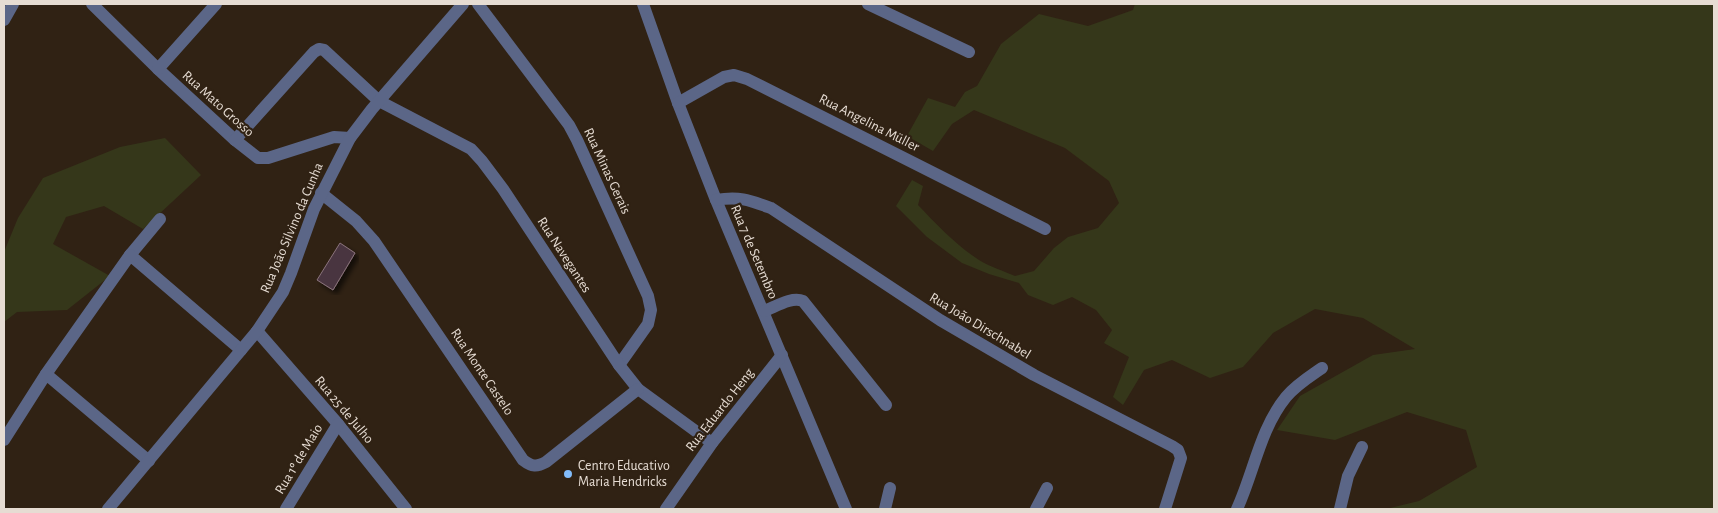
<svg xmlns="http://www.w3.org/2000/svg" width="1718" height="513" font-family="'Alegreya Sans',sans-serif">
<defs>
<filter id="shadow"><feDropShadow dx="4" dy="4" stdDeviation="2.5" flood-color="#0009"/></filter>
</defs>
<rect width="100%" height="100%" fill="#302214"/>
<g fill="#35371a">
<path d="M 1135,4 L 1714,4 L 1714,509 L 1386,509 L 1419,501 L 1477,467 L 1466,430 L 1407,412 L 1335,440 L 1277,430 L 1300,396 L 1373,355 L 1415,349 L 1363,318 L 1315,309 L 1273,333 L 1243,367 L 1210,378 L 1172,360 L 1144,370 L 1123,405 L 1113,397 L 1129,357 L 1104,343 L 1112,330 L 1096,310 L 1072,297 L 1053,305 L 1028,295 L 1019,283 L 989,274 L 962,263 L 927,237 L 896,206 L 912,180 L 923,186 L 918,205 C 937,225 956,245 979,260 C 990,267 1004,271 1015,276 L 1034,271 L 1054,248 L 1068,237 L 1098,228 L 1119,203 L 1109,181 L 1065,148 L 974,110 L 952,124 L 933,151 L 907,136 L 928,98 L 955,107 L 965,92 L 977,86 L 1001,44 L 1039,14 L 1088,26 L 1133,10 Z"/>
<path d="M 165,138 L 201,175 L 143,229 L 104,206 L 66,217 L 53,244 L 110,276 L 67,310 L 17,312 L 4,322 L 4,252 L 18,218 L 43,178 L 120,147 Z"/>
</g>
<path fill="#4a363f" stroke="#8a737d" filter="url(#shadow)" d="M 340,243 L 355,253 L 333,290 L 317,280 Z"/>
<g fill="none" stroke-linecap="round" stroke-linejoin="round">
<g stroke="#5b6687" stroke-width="12">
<path d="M 92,4 L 158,69 L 235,140 L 258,158 L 268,158 L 334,137 L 350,138"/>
<path d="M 478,4 L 569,125 L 577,140 L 648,296 L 651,310 L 648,324 L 619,365"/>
<path d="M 643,4 L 678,103 L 716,200 L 846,509"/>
<path d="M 868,4 L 969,52"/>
<path d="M 4,20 L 13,4"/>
<path d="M 158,69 L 216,4"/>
<path d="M 678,103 L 724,77 L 734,75 L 747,79 L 1045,229"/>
<path d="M 235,140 L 314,52 L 319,49 L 324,50 L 379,101 L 471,149 L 482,161 L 503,189 L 619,365 L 638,389 L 712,443"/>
<path d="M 321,193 L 356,221 L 374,241 L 523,460 C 532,467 537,467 546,462 L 638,389"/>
<path d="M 716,200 C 739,196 749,200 771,208 L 940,320 L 1034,375 L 1172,446 L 1178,450 L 1181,458 L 1165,509"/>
<path d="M 130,255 L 160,219"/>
<path d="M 764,311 C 775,307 792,296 803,301 L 886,405"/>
<path d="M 257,331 L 338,424 L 406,509"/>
<path d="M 46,374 L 130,255 L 241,350"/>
<path d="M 4,440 L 46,374 L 149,461"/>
<path d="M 108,509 L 257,331 L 283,292 L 291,273 L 314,209 L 350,138 L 372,109 L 463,4"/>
<path d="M 286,509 L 338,424"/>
<path d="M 666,509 L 712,443 L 782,355"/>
<path d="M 885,509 L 890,488"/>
<path d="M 1036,509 L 1047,488"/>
<path d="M 1237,509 C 1254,472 1260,429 1286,397 C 1296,385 1309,377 1322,368"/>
<path d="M 1340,509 L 1348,476 L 1362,447"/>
</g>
</g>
<circle fill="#82bcfa" stroke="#302214" stroke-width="2" cx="568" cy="474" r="5"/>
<g text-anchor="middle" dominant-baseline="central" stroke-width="4.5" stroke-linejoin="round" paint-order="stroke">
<g font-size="14" fill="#e6dcd3" stroke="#302214">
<text transform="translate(218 104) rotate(42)">Rua Mato Grosso</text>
<text transform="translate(869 123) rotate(27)">Rua Angelina Müller</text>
<text transform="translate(607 171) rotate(65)">Rua Minas Gerais</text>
<text transform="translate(292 228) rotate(-67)">Rua João Silvino da Cunha</text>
<text transform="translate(754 252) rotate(67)">Rua 7 de Setembro</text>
<text transform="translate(564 255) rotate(57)">Rua Navegantes</text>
<text transform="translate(980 326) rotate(31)">Rua João Dirschnabel</text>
<text transform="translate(482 372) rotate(56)">Rua Monte Castelo</text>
<text transform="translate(344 410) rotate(50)">Rua 25 de Julho</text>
<text transform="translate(720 410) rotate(-52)">Rua Eduardo Heng</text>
<text transform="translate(299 459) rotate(-59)">Rua 1º de Maio</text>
</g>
<g font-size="14" fill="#e6dcd3" stroke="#302214" text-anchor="start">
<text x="578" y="466">Centro Educativo<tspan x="578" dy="16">Maria Hendricks</tspan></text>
</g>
</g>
<rect width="1718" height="513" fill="none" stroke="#e6dcd3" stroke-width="10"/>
</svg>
